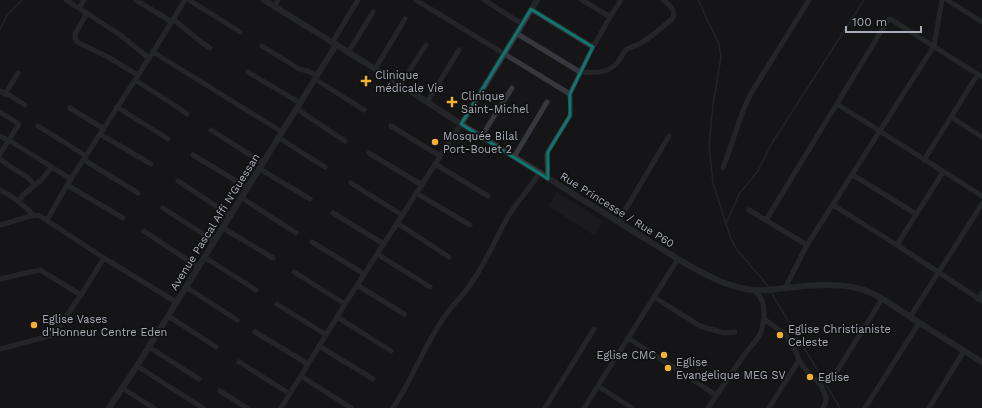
<svg xmlns="http://www.w3.org/2000/svg" width="982" height="408" font-family="'Work Sans',sans-serif">
<rect width="100%" height="100%" fill="#161618"/>
<path fill="#222225" d="M 557,192 L 603,221 L 594,235 L 548,206 Z"/>
<g fill="none" stroke-linecap="round" stroke-linejoin="round">
<g stroke="#2c353c" stroke-width="1.5">
<path d="M 698,0 L 701,5 L 704,13 L 719,44 L 721,57 L 713,105 L 709,146 L 713,183 L 726,224"/>
<path d="M 0,29 L 7,15 L 22,0"/>
<path d="M 769,288 L 763,280 L 737,250 L 731,239 L 726,224 L 739,194 L 758,171 L 772,143 L 864,0"/>
<path d="M 771,292 L 840,408"/>
</g>
<g stroke="#37383d" stroke-width="5">
<path d="M 66,0 L 119,34 L 149,58"/>
<path d="M 136,0 L 172,22"/>
<path d="M 189,0 L 240,32"/>
<path d="M 416,0 L 570,94"/>
<path d="M 484,0 L 522,24"/>
<path d="M 582,0 L 610,17"/>
<path d="M 947,0 L 982,22"/>
<path d="M 274,7 L 278,0"/>
<path d="M 79,8 L 84,0"/>
<path d="M 531,9 L 593,47"/>
<path d="M 87,13 L 75,34 L 75,38 L 77,42 L 108,57 L 138,75"/>
<path d="M 173,19 C 186,29 197,40 210,48"/>
<path d="M 516,33 L 580,72 C 594,73 608,74 618,62 C 621,58 623,52 627,49 C 631,47 635,46 639,44 C 651,38 661,28 672,19 C 677,11 670,5 663,0"/>
<path d="M 332,43 L 358,0"/>
<path d="M 262,46 L 299,69 L 308,71 L 317,76"/>
<path d="M 153,52 L 282,132"/>
<path d="M 348,53 L 373,12"/>
<path d="M 375,69 L 405,19"/>
<path d="M 248,72 L 300,103"/>
<path d="M 315,79 L 364,110"/>
<path d="M 135,80 L 168,101 L 187,114"/>
<path d="M 400,85 L 426,45"/>
<path d="M 0,91 L 9,95 L 25,105"/>
<path d="M 5,94 L 18,73"/>
<path d="M 427,102 L 459,50"/>
<path d="M 837,104 L 982,196"/>
<path d="M 117,107 L 168,139"/>
<path d="M 70,108 L 104,129"/>
<path d="M 297,109 L 345,141"/>
<path d="M 0,112 L 19,124 L 0,154"/>
<path d="M 951,117 L 982,137"/>
<path d="M 38,126 L 86,156"/>
<path d="M 391,126 L 440,156"/>
<path d="M 211,130 L 263,163"/>
<path d="M 100,134 L 151,164"/>
<path d="M 0,136 L 10,141 L 71,179"/>
<path d="M 481,137 L 512,88"/>
<path d="M 279,138 L 325,167"/>
<path d="M 369,153 L 422,185"/>
<path d="M 193,155 L 248,188"/>
<path d="M 514,157 L 547,102"/>
<path d="M 0,159 C 5,163 9,166 14,169 C 23,175 28,175 34,185"/>
<path d="M 84,160 L 138,193"/>
<path d="M 924,160 L 978,74"/>
<path d="M 435,164 L 488,196"/>
<path d="M 723,168 L 743,111 L 750,95 L 809,0"/>
<path d="M 260,169 L 310,199"/>
<path d="M 853,175 L 916,214"/>
<path d="M 548,179 L 547,155 L 548,152 L 570,116 L 571,111 L 570,94 L 593,47 L 610,17 L 621,0"/>
<path d="M 178,181 L 231,216"/>
<path d="M 351,183 L 402,215"/>
<path d="M 67,185 L 123,218"/>
<path d="M 0,190 C 13,196 23,205 34,215"/>
<path d="M 416,193 L 470,225"/>
<path d="M 242,198 L 296,233"/>
<path d="M 19,201 L 23,195 L 41,180 L 52,167"/>
<path d="M 833,205 L 897,245 L 982,301"/>
<path d="M 163,208 L 214,241"/>
<path d="M 749,210 L 807,245"/>
<path d="M 333,213 L 384,244"/>
<path d="M 47,220 L 67,185 L 153,52 L 185,0"/>
<path d="M 766,220 L 888,20 L 890,19 L 892,20 L 982,77"/>
<path d="M 618,222 L 669,136"/>
<path d="M 397,223 L 449,257"/>
<path d="M 0,225 L 34,215 L 40,216 L 104,258 L 176,302"/>
<path d="M 223,228 L 273,258"/>
<path d="M 144,231 L 198,267"/>
<path d="M 312,242 L 364,274"/>
<path d="M 897,245 L 943,172"/>
<path d="M 377,254 L 430,287"/>
<path d="M 204,257 L 256,290"/>
<path d="M 294,272 L 345,304"/>
<path d="M 0,279 L 40,270 L 81,295"/>
<path d="M 357,285 L 404,314"/>
<path d="M 186,287 L 237,320"/>
<path d="M 785,288 L 807,245 L 934,46 L 942,0"/>
<path d="M 754,290 C 764,299 764,305 764,319 L 785,334 L 796,352 L 799,360 L 803,366 L 809,374 L 821,385 L 826,398 L 826,402 L 823,408"/>
<path d="M 654,297 L 700,326 L 724,333 L 735,332"/>
<path d="M 978,299 L 982,293"/>
<path d="M 277,304 L 326,335"/>
<path d="M 168,316 L 216,347"/>
<path d="M 337,317 L 391,351"/>
<path d="M 910,317 L 982,204"/>
<path d="M 255,332 L 308,364"/>
<path d="M 628,338 L 716,395"/>
<path d="M 319,346 L 373,379"/>
<path d="M 149,347 L 199,379"/>
<path d="M 0,349 L 53,335 L 81,295 L 104,258"/>
<path d="M 239,362 L 290,394"/>
<path d="M 137,366 L 203,408"/>
<path d="M 837,371 L 882,299"/>
<path d="M 301,376 L 351,408"/>
<path d="M 598,386 L 632,408"/>
<path d="M 122,388 L 154,408"/>
<path d="M 220,391 L 247,408"/>
<path d="M 281,408 L 345,304 L 461,124"/>
<path d="M 393,408 C 410,383 421,354 437,328 C 443,319 449,309 457,301 C 462,295 468,289 472,282 C 487,261 496,237 509,215 C 518,200 531,188 539,173"/>
<path d="M 545,408 L 594,329"/>
<path d="M 584,408 L 678,259"/>
<path d="M 708,408 L 744,355 L 757,339 L 761,332 L 764,319"/>
<path d="M 769,408 L 799,360"/>
<path d="M 865,408 L 919,323"/>
<path d="M 929,408 L 964,351"/>
</g>
<g stroke="#37383d" stroke-width="6">
<path d="M 264,0 L 390,78 L 461,124 L 678,259 C 702,273 725,287 753,290 C 764,291 776,289 786,288 C 809,285 831,283 853,287 C 878,292 898,310 920,323 C 940,336 961,349 982,362"/>
<path d="M 461,124 L 537,0"/>
<path d="M 109,408 L 137,366 L 336,45"/>
</g>
</g>
<path d="M0 0H982V408H0ZM 531,9 L 593,47 L 570,94 L 570,116 L 548,152 L 548,179 L 461,124 Z" fill="#161618" fill-opacity=".55" fill-rule="evenodd"/>
<path fill="none" stroke="#0f766e" stroke-width="3" stroke-linejoin="round" d="M 531,9 L 593,47 L 570,94 L 570,116 L 548,152 L 548,179 L 461,124 Z"/>
<g fill="#f2b134" stroke="#111113" stroke-width="1.5">
<path d="M364 75h4v4h4v4h-4v4h-4v-4h-4v-4h4z"/>
<path d="M450 96h4v4h4v4h-4v4h-4v-4h-4v-4h4z"/>
<circle cx="435" cy="142" r="4"/>
<circle cx="34" cy="325" r="4"/>
<circle cx="780" cy="335" r="4"/>
<circle cx="664" cy="355" r="4"/>
<circle cx="668" cy="368" r="4"/>
<circle cx="810" cy="377" r="4"/>
</g>
<g text-anchor="middle" dominant-baseline="central" stroke-width="3.5" stroke-linejoin="round" paint-order="stroke">
<g font-size="11" fill="#a8adb8" stroke="#111113" text-anchor="start">
<text x="375" y="75">Clinique<tspan x="375" dy="13">médicale Vie</tspan></text>
<text x="461" y="96">Clinique<tspan x="461" dy="13">Saint-Michel</tspan></text>
<text x="443" y="136">Mosquée Bilal<tspan x="443" dy="13">Port-Bouet 2</tspan></text>
<text x="42" y="319">Eglise Vases<tspan x="42" dy="13">d'Honneur Centre Eden</tspan></text>
<text x="788" y="329">Eglise Christianiste<tspan x="788" dy="13">Celeste</tspan></text>
<text x="656" y="355" text-anchor="end">Eglise CMC</text>
<text x="676" y="362">Eglise<tspan x="676" dy="13">Evangelique MEG SV</tspan></text>
<text x="818" y="377">Eglise</text>
</g>
<g font-size="11" fill="#a8adb8" stroke="#111113">
<text transform="translate(617 210) rotate(32)">Rue Princesse / Rue P60</text>
<text transform="translate(215 222) rotate(-58)">Avenue Pascal Affi N'Guessan</text>
</g>
</g>
<path d="M846 26v6h75v-6" fill="none" stroke="#a8adb8" stroke-width="2"/>
<text x="852" y="26" font-size="12" fill="#a8adb8" stroke="#111113" stroke-width="3" paint-order="stroke">100 m</text>
</svg>
